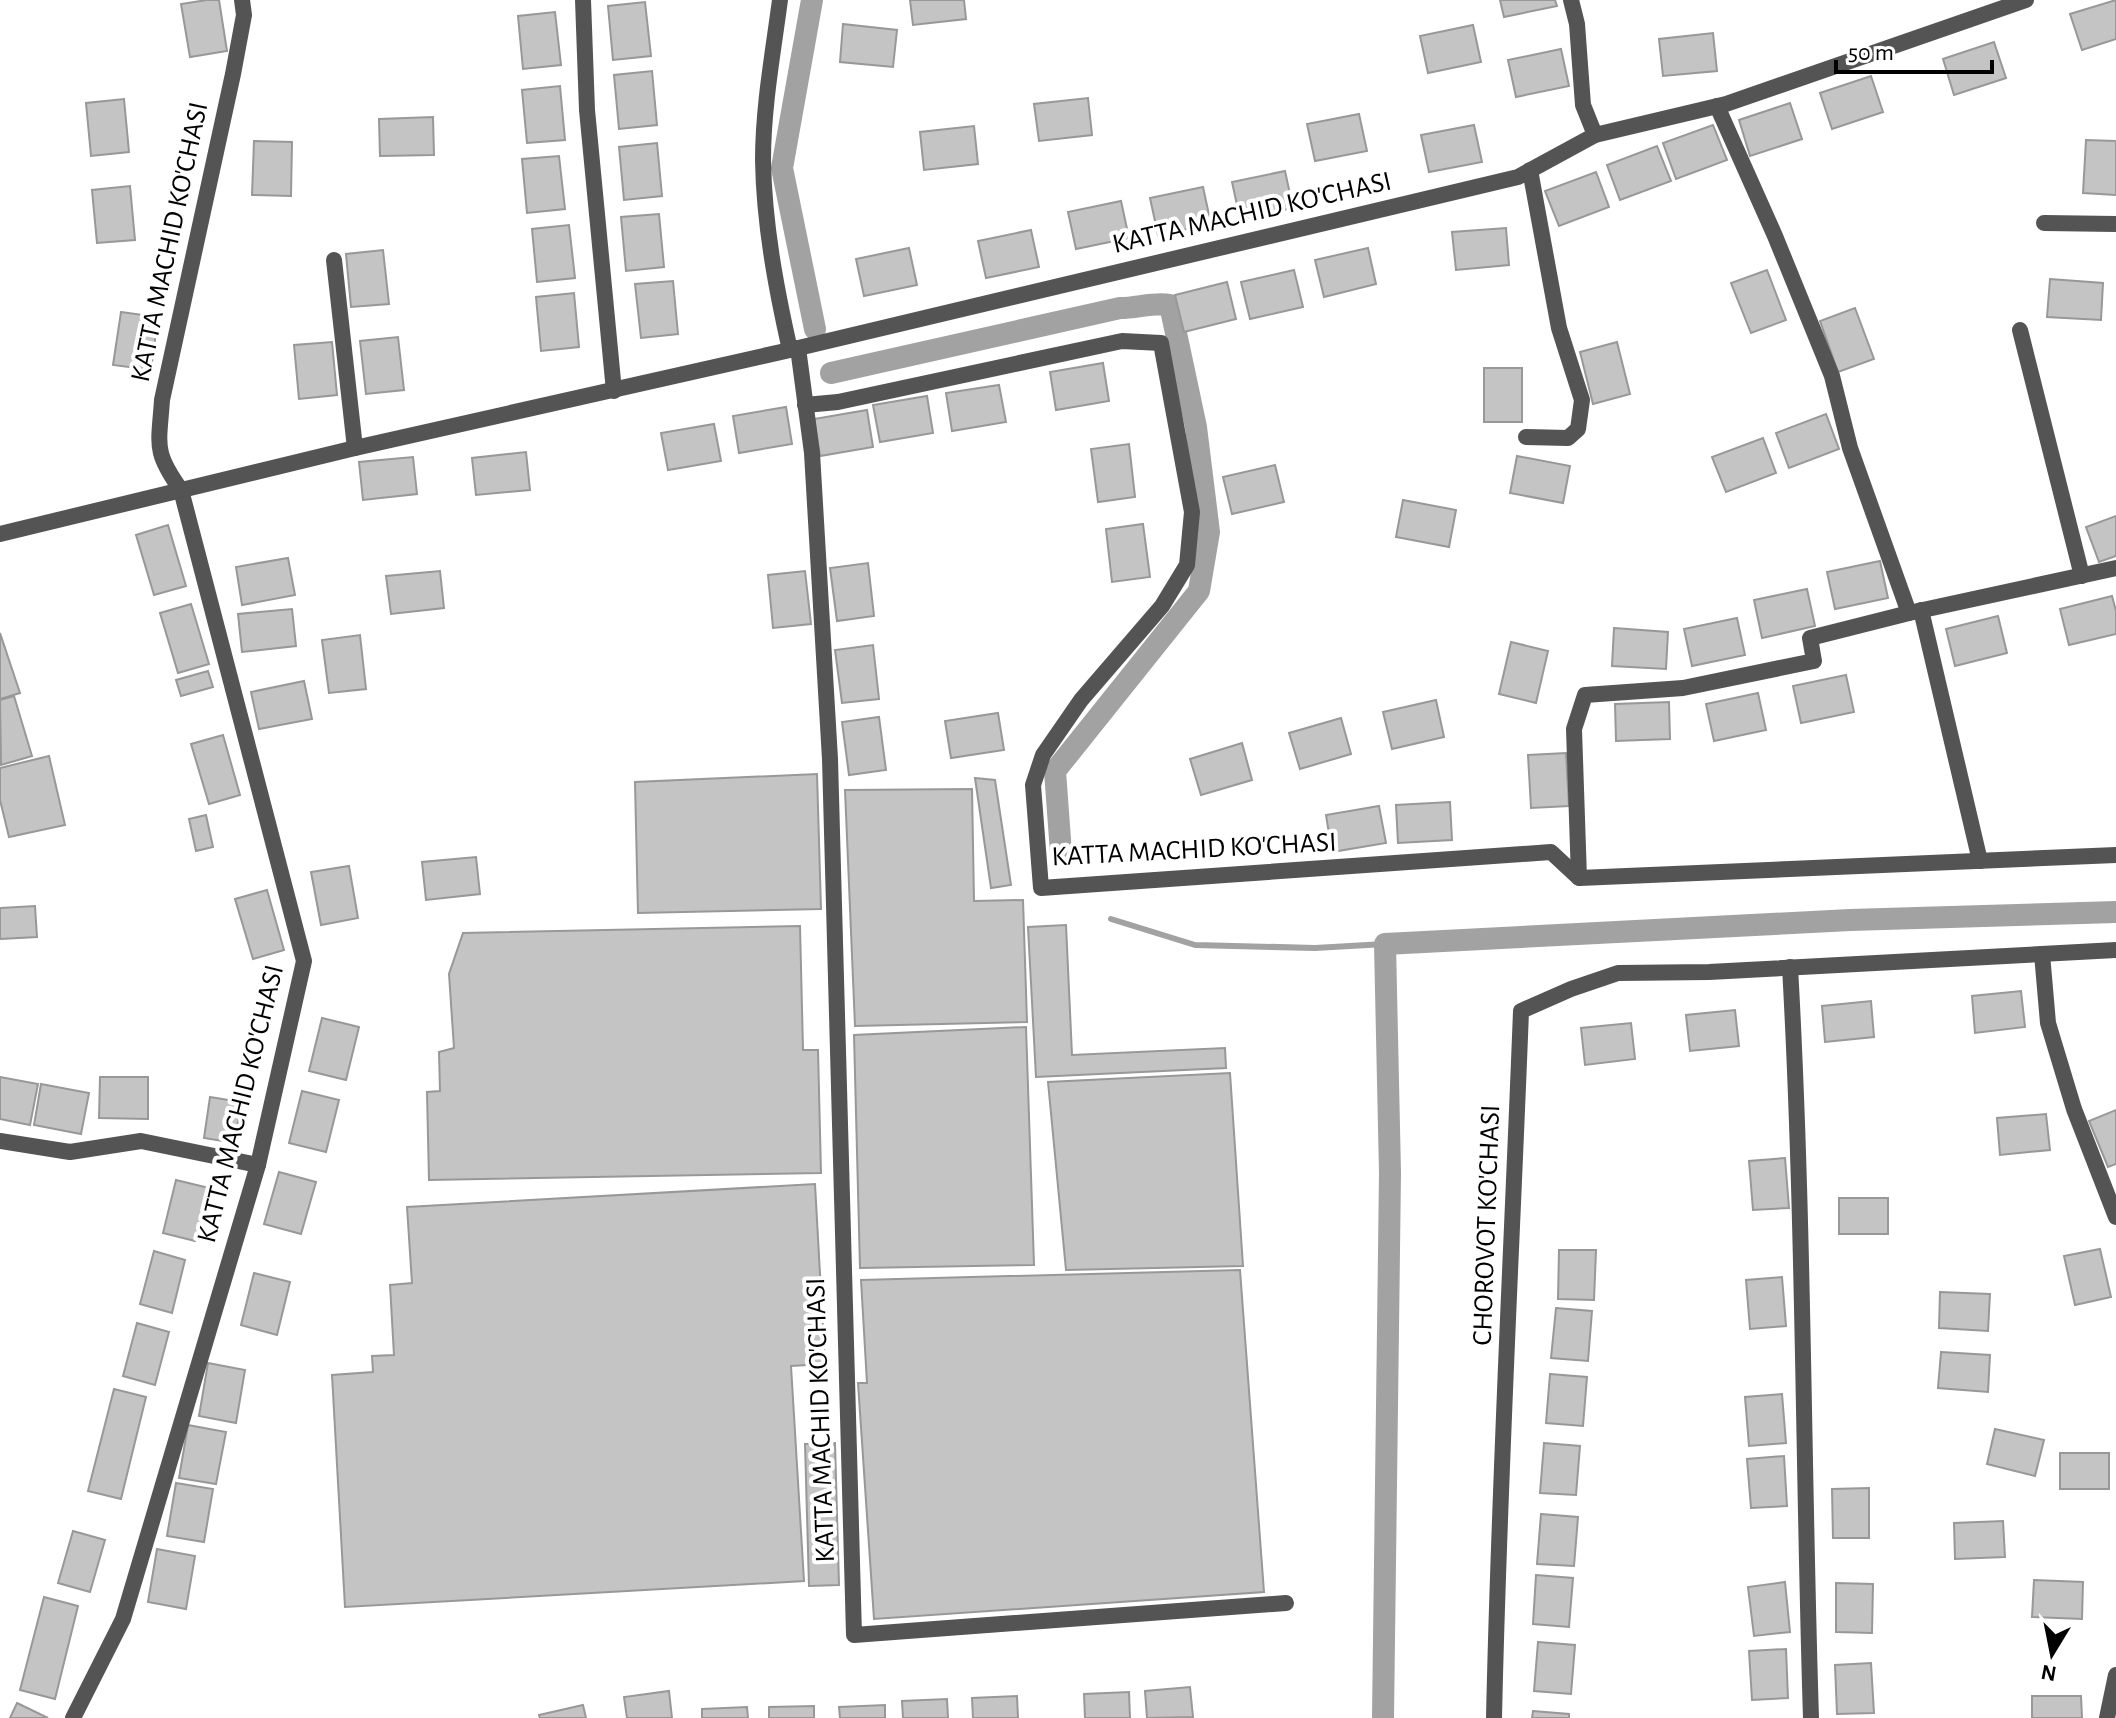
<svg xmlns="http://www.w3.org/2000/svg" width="2116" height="1718" font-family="'Alegreya Sans',sans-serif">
<rect width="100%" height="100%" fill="#fff"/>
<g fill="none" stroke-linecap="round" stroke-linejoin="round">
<path stroke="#a2a2a2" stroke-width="6" d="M 1111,919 L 1195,945 L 1315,948 L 1385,944"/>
<g stroke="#a2a2a2" stroke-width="22">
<path d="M 812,0 L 782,168 L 815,329"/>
<path d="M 831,373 L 1120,308 C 1137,308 1154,302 1170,305 L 1196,427 L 1209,532 L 1199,591 L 1055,771 L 1061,853"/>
<path d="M 1383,1718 L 1390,1173 L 1385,944 L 1850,920 L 2116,912"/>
</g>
</g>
<g fill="#c4c4c4" stroke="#989898" stroke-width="2">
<path d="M 207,0 L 219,0 L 227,51 L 190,57 L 181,4 Z"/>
<path d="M 910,0 L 964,0 L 966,19 L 913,25 Z"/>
<path d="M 1500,0 L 1555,0 L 1557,6 L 1504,17 Z"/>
<path d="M 2116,0 L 2116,39 L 2082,50 L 2070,14 Z"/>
<path d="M 645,2 L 651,56 L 613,60 L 608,6 Z"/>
<path d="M 555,12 L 561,65 L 523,69 L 518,16 Z"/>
<path d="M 843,24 L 897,30 L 893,67 L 840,62 Z"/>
<path d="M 1473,25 L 1481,62 L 1428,73 L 1420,36 Z"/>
<path d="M 1713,33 L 1717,71 L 1663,76 L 1659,39 Z"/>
<path d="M 1994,42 L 2006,78 L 1954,95 L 1943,59 Z"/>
<path d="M 1561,49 L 1569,86 L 1516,97 L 1508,60 Z"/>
<path d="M 652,71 L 657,125 L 619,129 L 614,75 Z"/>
<path d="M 1871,76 L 1883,112 L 1832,129 L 1820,93 Z"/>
<path d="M 560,86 L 565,140 L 527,143 L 522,90 Z"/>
<path d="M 1088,98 L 1092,135 L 1039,141 L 1034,104 Z"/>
<path d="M 124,99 L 129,152 L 91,156 L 86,103 Z"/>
<path d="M 1790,103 L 1802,139 L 1750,156 L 1739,120 Z"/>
<path d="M 1359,114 L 1367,151 L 1315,161 L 1307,124 Z"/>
<path d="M 433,117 L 434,155 L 380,156 L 379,119 Z"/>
<path d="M 1474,125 L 1482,162 L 1429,172 L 1421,135 Z"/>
<path d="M 1713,125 L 1727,160 L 1676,179 L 1663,143 Z"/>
<path d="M 974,126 L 978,164 L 924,170 L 920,132 Z"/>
<path d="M 2086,140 L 2116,141 L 2116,195 L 2083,193 Z"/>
<path d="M 254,141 L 292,142 L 291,196 L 252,195 Z"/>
<path d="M 657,143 L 662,196 L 624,200 L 619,147 Z"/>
<path d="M 1657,146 L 1671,181 L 1620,200 L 1607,165 Z"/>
<path d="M 559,156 L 565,209 L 527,213 L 522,159 Z"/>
<path d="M 1285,171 L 1293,208 L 1240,219 L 1232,182 Z"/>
<path d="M 1596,172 L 1609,207 L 1559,226 L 1545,191 Z"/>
<path d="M 130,186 L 135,240 L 97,243 L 92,190 Z"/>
<path d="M 1203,187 L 1211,224 L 1158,235 L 1150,198 Z"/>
<path d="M 1121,201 L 1129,238 L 1076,249 L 1068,212 Z"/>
<path d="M 659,214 L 664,267 L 626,271 L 621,217 Z"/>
<path d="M 569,225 L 575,278 L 537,282 L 532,229 Z"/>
<path d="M 1506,228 L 1509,265 L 1456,270 L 1452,232 Z"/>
<path d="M 1031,230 L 1039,267 L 986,278 L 978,241 Z"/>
<path d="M 909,248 L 917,285 L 864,296 L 856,259 Z"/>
<path d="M 1368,248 L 1376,284 L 1324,297 L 1315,260 Z"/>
<path d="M 383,250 L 389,304 L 351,307 L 346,254 Z"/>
<path d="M 1294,270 L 1303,307 L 1250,319 L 1241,282 Z"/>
<path d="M 1767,270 L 1786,320 L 1751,333 L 1731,283 Z"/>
<path d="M 2050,279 L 2103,283 L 2101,320 L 2047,317 Z"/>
<path d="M 673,281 L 678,334 L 641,338 L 635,284 Z"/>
<path d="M 1227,282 L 1236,319 L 1184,332 L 1175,295 Z"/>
<path d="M 574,293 L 579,347 L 541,351 L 536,297 Z"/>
<path d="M 1855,308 L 1874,359 L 1838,372 L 1820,321 Z"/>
<path d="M 121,312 L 158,317 L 151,370 L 113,365 Z"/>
<path d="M 398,337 L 404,390 L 366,394 L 360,341 Z"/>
<path d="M 332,342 L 337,395 L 299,399 L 294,345 Z"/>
<path d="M 1617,342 L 1630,394 L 1593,404 L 1580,352 Z"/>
<path d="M 1103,363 L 1109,401 L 1056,410 L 1050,372 Z"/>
<rect x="1484" y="368" width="38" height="54"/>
<path d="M 999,385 L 1006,422 L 952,431 L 946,393 Z"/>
<path d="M 927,396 L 933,433 L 880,442 L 873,405 Z"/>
<path d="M 786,407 L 792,444 L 739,453 L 733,416 Z"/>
<path d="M 867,410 L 873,447 L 820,456 L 814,419 Z"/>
<path d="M 1826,414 L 1839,449 L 1789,468 L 1776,433 Z"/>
<path d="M 714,424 L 721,461 L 668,470 L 661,433 Z"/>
<path d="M 1763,438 L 1776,473 L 1726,492 L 1712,457 Z"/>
<path d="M 1129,444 L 1135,497 L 1098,502 L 1091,449 Z"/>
<path d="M 526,452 L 530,490 L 476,495 L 472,458 Z"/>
<path d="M 1517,456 L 1570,466 L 1563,503 L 1510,493 Z"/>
<path d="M 413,457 L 417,494 L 363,500 L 359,462 Z"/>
<path d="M 1275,465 L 1284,502 L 1232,514 L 1223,477 Z"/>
<path d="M 1403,500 L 1456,510 L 1449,547 L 1396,537 Z"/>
<path d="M 2116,516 L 2116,556 L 2099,562 L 2086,527 Z"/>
<path d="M 1143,524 L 1150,577 L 1112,582 L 1106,529 Z"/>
<path d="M 168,525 L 186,586 L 154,595 L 136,535 Z"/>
<path d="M 288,558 L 295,595 L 242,605 L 236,567 Z"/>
<path d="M 1880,561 L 1888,598 L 1835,609 L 1827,572 Z"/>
<path d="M 868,563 L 874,616 L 837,621 L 830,568 Z"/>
<path d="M 440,571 L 444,608 L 391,614 L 386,576 Z"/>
<path d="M 805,571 L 811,624 L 773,628 L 768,575 Z"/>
<path d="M 1807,589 L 1815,626 L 1762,638 L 1754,600 Z"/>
<path d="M 2112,596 L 2116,611 L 2116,634 L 2069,645 L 2060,609 Z"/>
<path d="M 191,604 L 209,664 L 178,673 L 160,613 Z"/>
<path d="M 292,609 L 296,646 L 242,652 L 238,614 Z"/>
<path d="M 1998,616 L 2007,653 L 1955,666 L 1946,629 Z"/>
<path d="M 1737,618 L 1745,655 L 1692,666 L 1684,629 Z"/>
<path d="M 1614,628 L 1668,632 L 1666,669 L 1612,666 Z"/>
<path d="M 0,633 L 20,693 L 0,699 Z"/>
<path d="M 360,635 L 366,689 L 329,693 L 322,640 Z"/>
<path d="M 1511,642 L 1548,651 L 1536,703 L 1499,694 Z"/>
<path d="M 873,645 L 879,699 L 842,703 L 835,650 Z"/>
<path d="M 208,671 L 213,687 L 181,696 L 176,680 Z"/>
<path d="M 1846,675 L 1854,712 L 1801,723 L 1793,686 Z"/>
<path d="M 304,681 L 312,719 L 259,729 L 251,692 Z"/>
<path d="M 1758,693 L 1766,730 L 1714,741 L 1706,704 Z"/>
<path d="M 14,696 L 32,756 L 1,765 L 0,700 Z"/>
<path d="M 1436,700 L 1444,737 L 1392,749 L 1383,712 Z"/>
<path d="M 1669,702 L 1670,739 L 1616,741 L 1615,704 Z"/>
<path d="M 998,713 L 1004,750 L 951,758 L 945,721 Z"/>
<path d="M 879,717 L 886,770 L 849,775 L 842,722 Z"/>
<path d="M 1341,718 L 1351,754 L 1300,769 L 1289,733 Z"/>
<path d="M 223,735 L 240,795 L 209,804 L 191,744 Z"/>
<path d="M 1242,743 L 1252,780 L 1201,795 L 1190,759 Z"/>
<path d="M 1566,753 L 1569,806 L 1531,808 L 1528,755 Z"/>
<path d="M 49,756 L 65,825 L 9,837 L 0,800 L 0,768 Z"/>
<path d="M 817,774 L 821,909 L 638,913 L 635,782 Z"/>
<path d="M 975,778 L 995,780 L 1011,885 L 991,888 Z"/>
<path d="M 972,789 L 974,901 L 1023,900 L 1027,1022 L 855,1026 L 845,790 Z"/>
<path d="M 1450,802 L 1452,840 L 1398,843 L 1396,805 Z"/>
<path d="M 1379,806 L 1386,843 L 1332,852 L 1326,815 Z"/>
<path d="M 206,815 L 213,847 L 196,851 L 189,819 Z"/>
<path d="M 476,857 L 480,894 L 426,900 L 422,862 Z"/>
<path d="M 349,866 L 358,918 L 321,925 L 311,872 Z"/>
<path d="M 267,890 L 284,950 L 253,959 L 235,899 Z"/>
<path d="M 35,906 L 37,937 L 0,939 L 0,908 Z"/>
<path d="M 1066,925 L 1072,1055 L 1225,1048 L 1226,1068 L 1036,1077 L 1028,927 Z"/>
<path d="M 800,926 L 803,1050 L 818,1050 L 821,1173 L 429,1180 L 427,1092 L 440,1091 L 439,1052 L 454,1048 L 449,974 L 463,933 Z"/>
<path d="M 2021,991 L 2025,1027 L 1975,1033 L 1972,996 Z"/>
<path d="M 1871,1001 L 1874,1037 L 1825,1042 L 1822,1006 Z"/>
<path d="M 1735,1010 L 1739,1046 L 1690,1051 L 1686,1015 Z"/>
<path d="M 322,1018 L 359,1027 L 346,1080 L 309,1071 Z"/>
<path d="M 1631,1023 L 1635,1059 L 1585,1065 L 1581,1028 Z"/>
<path d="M 1026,1027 L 1034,1265 L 860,1268 L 854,1035 Z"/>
<path d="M 1230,1073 L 1243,1266 L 1066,1270 L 1048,1082 Z"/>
<path d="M 0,1077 L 38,1084 L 30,1125 L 0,1119 Z"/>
<path d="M 100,1077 L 148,1077 L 148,1119 L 99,1118 Z"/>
<path d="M 41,1084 L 89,1093 L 81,1134 L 34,1125 Z"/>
<path d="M 302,1091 L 339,1100 L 326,1152 L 289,1143 Z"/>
<path d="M 210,1097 L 241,1102 L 235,1143 L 204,1138 Z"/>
<path d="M 2116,1110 L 2116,1164 L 2108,1167 L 2089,1121 Z"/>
<path d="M 2046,1114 L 2050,1150 L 2000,1155 L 1997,1118 Z"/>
<path d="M 1785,1158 L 1789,1208 L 1753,1210 L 1749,1161 Z"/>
<path d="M 279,1172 L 316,1182 L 301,1234 L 264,1224 Z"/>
<path d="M 176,1180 L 209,1188 L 195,1241 L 163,1233 Z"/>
<path d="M 815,1184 L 825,1364 L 791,1366 L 804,1581 L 345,1607 L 332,1375 L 373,1372 L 372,1356 L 394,1355 L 390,1285 L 412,1283 L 407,1207 Z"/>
<rect x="1839" y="1198" width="49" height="36"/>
<path d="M 2100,1249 L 2111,1297 L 2075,1305 L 2064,1256 Z"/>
<path d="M 1559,1250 L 1596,1250 L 1594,1300 L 1558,1299 Z"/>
<path d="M 154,1251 L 185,1260 L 172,1313 L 140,1304 Z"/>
<path d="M 1240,1270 L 1264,1592 L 874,1619 L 858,1383 L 867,1383 L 861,1280 Z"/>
<path d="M 254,1273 L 290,1282 L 277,1335 L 241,1325 Z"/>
<path d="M 1782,1277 L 1786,1326 L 1750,1329 L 1746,1280 Z"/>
<path d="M 1940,1292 L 1990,1294 L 1988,1331 L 1939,1328 Z"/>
<path d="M 1556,1308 L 1592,1311 L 1588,1361 L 1551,1358 Z"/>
<path d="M 137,1323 L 169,1332 L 155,1385 L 123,1376 Z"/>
<path d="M 1941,1352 L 1990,1355 L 1988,1392 L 1938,1388 Z"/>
<path d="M 208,1363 L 245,1370 L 236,1423 L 199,1416 Z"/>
<path d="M 1550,1374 L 1587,1377 L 1583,1426 L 1546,1423 Z"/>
<path d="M 114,1389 L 146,1397 L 121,1499 L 88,1491 Z"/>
<path d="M 1782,1394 L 1786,1443 L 1749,1446 L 1745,1397 Z"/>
<path d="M 188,1425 L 226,1432 L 216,1484 L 179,1478 Z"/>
<path d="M 1995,1429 L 2044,1440 L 2035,1476 L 1987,1464 Z"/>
<path d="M 835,1443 L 839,1585 L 809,1586 L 805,1444 Z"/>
<path d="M 1544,1443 L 1580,1446 L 1576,1495 L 1540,1493 Z"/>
<rect x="2060" y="1453" width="49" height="36"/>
<path d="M 1784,1456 L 1787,1506 L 1751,1508 L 1747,1459 Z"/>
<path d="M 176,1483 L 213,1489 L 204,1542 L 167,1536 Z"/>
<path d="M 1869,1488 L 1869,1538 L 1833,1538 L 1832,1489 Z"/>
<path d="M 1541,1514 L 1578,1517 L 1574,1566 L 1537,1564 Z"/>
<path d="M 2003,1521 L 2005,1557 L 1955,1559 L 1954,1523 Z"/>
<path d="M 73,1531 L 105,1540 L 90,1592 L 58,1583 Z"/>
<path d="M 157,1549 L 195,1556 L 186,1609 L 148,1602 Z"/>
<path d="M 1536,1575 L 1573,1578 L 1569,1627 L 1533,1624 Z"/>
<path d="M 2034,1580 L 2083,1582 L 2082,1619 L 2032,1617 Z"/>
<path d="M 1785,1582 L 1790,1632 L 1754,1636 L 1748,1587 Z"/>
<path d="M 1836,1583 L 1873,1584 L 1872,1633 L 1836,1632 Z"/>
<path d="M 44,1597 L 78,1606 L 55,1699 L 20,1690 Z"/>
<path d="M 1538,1642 L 1575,1645 L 1571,1694 L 1534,1691 Z"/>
<path d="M 1786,1649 L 1788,1698 L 1752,1700 L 1749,1651 Z"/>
<path d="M 1871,1663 L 1874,1713 L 1837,1714 L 1835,1665 Z"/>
<path d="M 1190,1687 L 1193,1717 L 1147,1718 L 1145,1691 Z"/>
<path d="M 669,1691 L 672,1718 L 627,1718 L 624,1697 Z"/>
<path d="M 1129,1692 L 1130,1718 L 1085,1718 L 1084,1694 Z"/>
<path d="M 1017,1696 L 1018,1718 L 973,1718 L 972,1698 Z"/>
<path d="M 2032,1696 L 2081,1696 L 2082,1718 L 2032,1718 Z"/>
<path d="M 947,1699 L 948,1718 L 903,1718 L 902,1701 Z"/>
<path d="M 17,1703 L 48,1718 L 10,1718 Z"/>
<path d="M 583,1705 L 586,1718 L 540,1718 L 539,1715 Z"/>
<path d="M 885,1705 L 885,1718 L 840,1718 L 839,1707 Z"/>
<path d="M 814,1706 L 814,1718 L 769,1718 L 769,1707 Z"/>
<path d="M 747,1707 L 748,1718 L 702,1718 L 702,1709 Z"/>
<path d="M 1533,1711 L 1569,1714 L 1569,1718 L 1532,1718 Z"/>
</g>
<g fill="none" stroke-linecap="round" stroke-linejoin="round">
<g stroke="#545454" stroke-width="16">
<path d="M 583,0 L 587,110 L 614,391"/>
<path d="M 780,0 C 773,53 763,107 763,160 C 764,224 776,288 790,350"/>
<path d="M 1571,0 L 1577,24 L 1583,105 L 1595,135"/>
<path d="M 1717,106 L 1775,236 L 1832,376 L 1850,448 L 1909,613 L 2116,568"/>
<path d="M 2044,223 L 2116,224"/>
<path d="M 334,260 L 355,448"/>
<path d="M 2020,330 L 2082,576"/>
<path d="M 798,348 L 812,453 L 830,759 L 854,1635 L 1286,1603"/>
<path d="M 805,405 L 838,402 L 1122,341 L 1161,343 L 1192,512 L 1187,565 L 1162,606 L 1081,700 L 1043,755 L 1033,785 L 1041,888 L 1551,852 L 1579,878 L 2116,855"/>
<path d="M 1526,437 L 1568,438 L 1578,429 L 1582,400 L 1559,328 L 1530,170"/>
<path d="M 0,534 L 355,448 L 790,350 L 1518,177 L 1595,135 L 1726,104 L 2026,0"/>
<path d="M 1921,610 L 1980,861"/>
<path d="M 1579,878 L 1574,729 L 1585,695 L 1683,688 L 1814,661 L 1810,638 L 1909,613"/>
<path d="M 2042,954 L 2048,1023 L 2074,1109 L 2116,1217"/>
<path d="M 1790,967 C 1804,1217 1803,1468 1811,1718"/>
<path d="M 0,1141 L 70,1152 L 141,1141 L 258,1165"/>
<path d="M 73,1718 L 123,1619 L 258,1165 L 304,961 L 181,490 C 153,451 159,445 162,400 L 233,74 L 244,15 L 242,0"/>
<path d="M 1494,1718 C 1499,1482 1512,1247 1521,1011 L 1571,989 L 1618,973 L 1709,972 L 2116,950"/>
<path d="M 2107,1718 L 2116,1675"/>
</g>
</g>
<g text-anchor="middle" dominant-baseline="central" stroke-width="8" stroke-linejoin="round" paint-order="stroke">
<g font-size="28" fill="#000" stroke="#fff">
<text transform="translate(1252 213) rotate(-13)">KATTA MACHID KO'CHASI</text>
<text transform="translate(170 242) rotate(-78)">KATTA MACHID KO'CHASI</text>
<text transform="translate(1194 850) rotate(-3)">KATTA MACHID KO'CHASI</text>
<text transform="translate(241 1104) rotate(-76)">KATTA MACHID KO'CHASI</text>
<text transform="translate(1487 1225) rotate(-88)">CHOROVOT KO'CHASI</text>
<text transform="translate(821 1420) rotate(-92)">KATTA MACHID KO'CHASI</text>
</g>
</g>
<g transform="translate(2052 1654) rotate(190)" stroke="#ffffff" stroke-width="6" paint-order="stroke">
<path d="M0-6L14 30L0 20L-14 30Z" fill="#000000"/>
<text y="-12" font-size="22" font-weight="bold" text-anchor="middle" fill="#000000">N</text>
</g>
<path d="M1836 60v12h156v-12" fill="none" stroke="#000000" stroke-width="4"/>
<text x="1848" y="60" font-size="24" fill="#000000" stroke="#ffffff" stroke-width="6" paint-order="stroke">50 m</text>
</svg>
